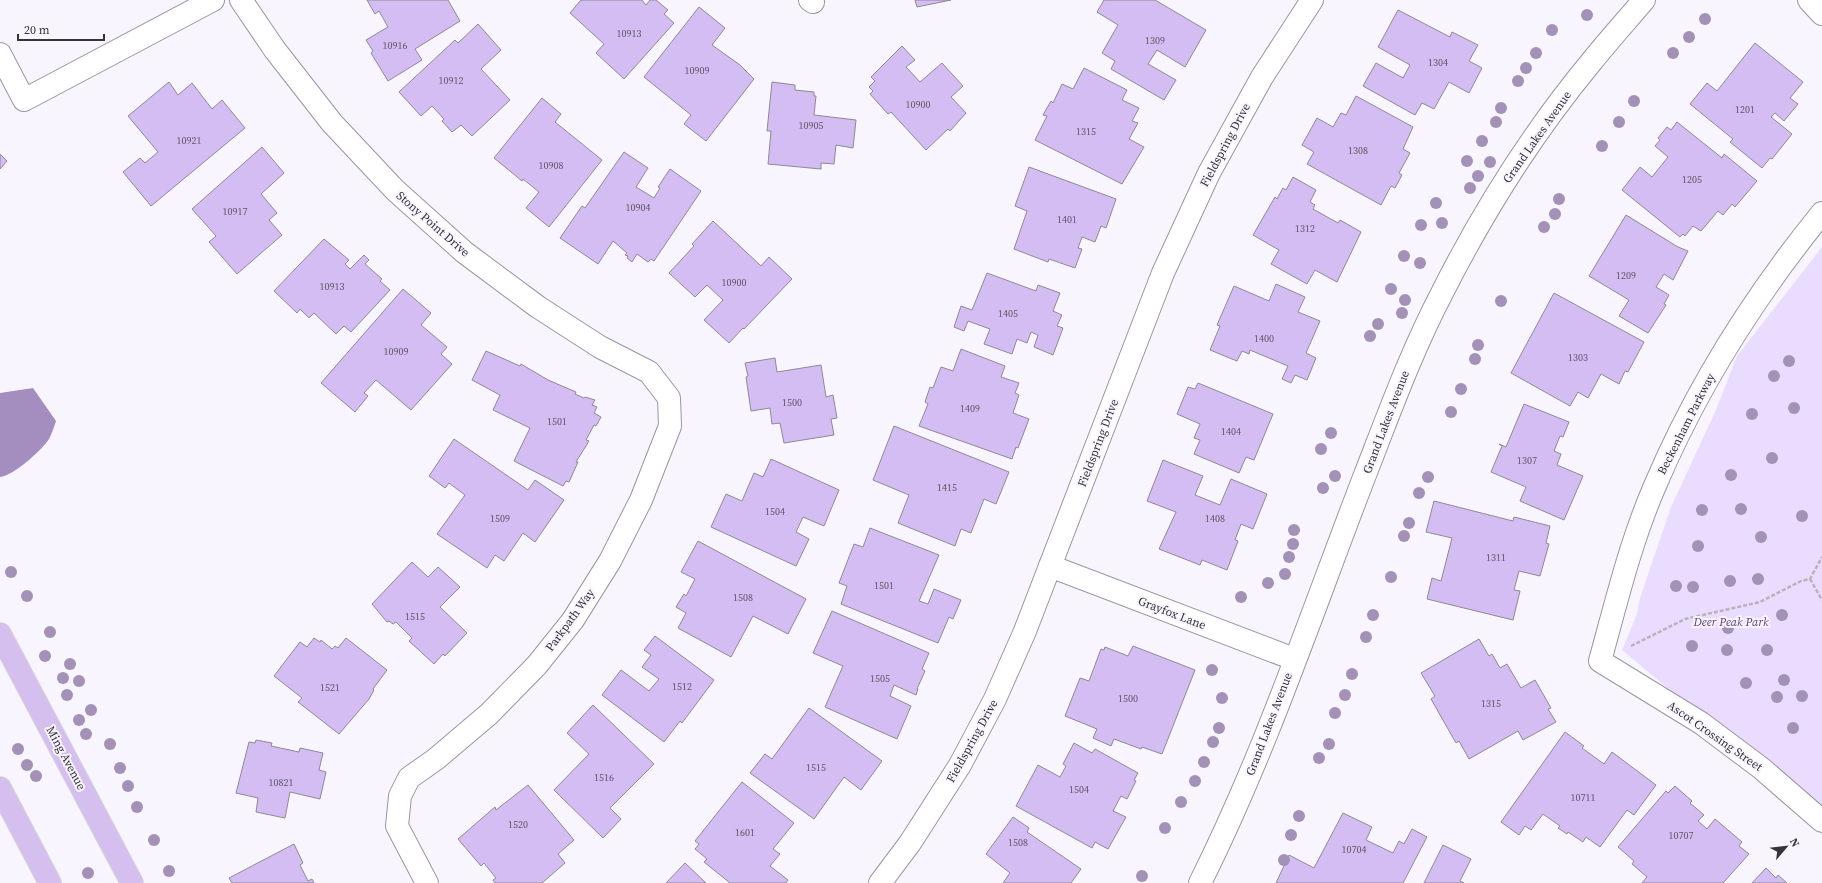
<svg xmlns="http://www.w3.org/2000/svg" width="1822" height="883" font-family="'Source Serif 4',serif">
<rect width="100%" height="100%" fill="#f9f5fe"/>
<path fill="#eadcfe" d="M 1822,247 L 1822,817 L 1622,650 L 1637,614 L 1640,598 L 1671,507 L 1716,410 L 1737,356 Z"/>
<path fill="#a48ec0" d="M 33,388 L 56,421 C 54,427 52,433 49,439 C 42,450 13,476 0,477 L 0,393 Z"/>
<g fill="#d4bdf2" stroke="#8e8996">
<path d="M 367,0 L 448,0 L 460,21 L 415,49 L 422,60 L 388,81 L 371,53 L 373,51 L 366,40 L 388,27 L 379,11 L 375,14 Z"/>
<path d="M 581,0 L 642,0 L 646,5 L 650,0 L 656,0 L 668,10 L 664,14 L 674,23 L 624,79 L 596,53 L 604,44 L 570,13 Z"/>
<path d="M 915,0 L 951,0 L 917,7 Z"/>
<path d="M 1104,0 L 1155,0 L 1206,30 L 1185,67 L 1157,50 L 1148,64 L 1176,80 L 1164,100 L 1111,69 L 1115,61 L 1102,53 L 1118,25 L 1097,12 Z"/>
<path d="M 699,7 L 725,28 L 712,45 L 740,65 L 754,79 L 706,141 L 684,124 L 691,115 L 644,77 Z"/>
<path d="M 1398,10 L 1450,37 L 1452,32 L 1478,45 L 1469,61 L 1482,68 L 1469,93 L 1449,82 L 1434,109 L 1422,103 L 1415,115 L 1363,86 L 1376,63 L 1403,78 L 1410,65 L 1378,47 Z"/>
<path d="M 478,24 L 501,50 L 481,69 L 510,100 L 472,136 L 461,125 L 452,132 L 442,121 L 444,119 L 432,106 L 421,116 L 399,92 L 455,40 L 458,43 Z"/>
<path d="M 1755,43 L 1803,82 L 1790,98 L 1798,104 L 1784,121 L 1775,113 L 1771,117 L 1792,134 L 1772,159 L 1770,158 L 1762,168 L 1730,142 L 1733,139 L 1690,104 L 1707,83 L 1717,91 Z"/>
<path d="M 902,46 L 915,60 L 906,67 L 920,82 L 942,63 L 963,86 L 951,97 L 966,113 L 950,131 L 948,129 L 926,150 L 891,112 L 888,114 L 870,94 L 873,91 L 869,87 L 875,81 L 871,77 Z"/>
<path d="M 1084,68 L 1127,90 L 1122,100 L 1139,108 L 1132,121 L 1138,123 L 1129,139 L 1144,147 L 1122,184 L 1035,140 L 1047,116 L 1043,115 L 1051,101 L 1053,103 L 1062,84 L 1073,89 Z"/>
<path d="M 169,82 L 178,95 L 192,83 L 212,109 L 222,100 L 245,128 L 151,206 L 123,172 L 140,158 L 145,163 L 158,152 L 128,116 Z"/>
<path d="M 772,82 L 795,85 L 795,90 L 814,92 L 814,96 L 816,96 L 814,115 L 856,120 L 853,148 L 836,145 L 834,164 L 821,163 L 821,169 L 768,164 L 771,131 L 767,131 Z"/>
<path d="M 1356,96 L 1413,127 L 1403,149 L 1410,153 L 1399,173 L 1402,175 L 1395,188 L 1391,186 L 1381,205 L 1307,164 L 1314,152 L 1302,145 L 1317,118 L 1333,127 L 1341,113 L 1346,115 Z"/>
<path d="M 542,98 L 561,114 L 555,122 L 602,160 L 549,227 L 526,208 L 539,192 L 523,179 L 522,181 L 494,158 Z"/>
<path d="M 1677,122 L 1722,158 L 1724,154 L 1757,181 L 1735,207 L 1732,204 L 1723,215 L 1718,211 L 1701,231 L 1693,226 L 1685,236 L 1683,234 L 1680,237 L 1622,190 L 1640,167 L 1652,177 L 1668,157 L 1655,146 L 1660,140 L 1658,138 L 1667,127 L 1671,130 Z"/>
<path d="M 262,147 L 284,173 L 261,194 L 277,213 L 269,220 L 282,235 L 237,274 L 209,242 L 216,236 L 192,209 Z"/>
<path d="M 624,152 L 648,168 L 636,187 L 654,198 L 660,188 L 658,187 L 670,169 L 701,191 L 654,261 L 651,259 L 648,262 L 637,254 L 632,262 L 627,258 L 628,256 L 625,255 L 627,253 L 613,241 L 598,264 L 560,238 L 582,206 L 585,208 Z"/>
<path d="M 0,154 L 7,161 L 0,169 Z"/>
<path d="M 1029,167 L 1116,199 L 1106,228 L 1101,226 L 1095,242 L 1082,237 L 1078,248 L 1082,249 L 1075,268 L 1049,259 L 1048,262 L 1014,249 L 1027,211 L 1015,206 Z"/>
<path d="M 1293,177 L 1316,190 L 1310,202 L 1315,205 L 1313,209 L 1338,223 L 1340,220 L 1361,232 L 1337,282 L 1315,270 L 1307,284 L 1271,264 L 1279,250 L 1253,235 L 1275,197 L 1277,199 L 1283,188 L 1286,190 Z"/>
<path d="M 1626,215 L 1678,247 L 1688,251 L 1673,280 L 1664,274 L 1656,287 L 1669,295 L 1664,304 L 1666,305 L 1648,333 L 1619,316 L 1629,300 L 1589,276 Z"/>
<path d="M 713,221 L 761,266 L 769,257 L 792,279 L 744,329 L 743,328 L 729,343 L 704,320 L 723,300 L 707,285 L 695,297 L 669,273 L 694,246 L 692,244 Z"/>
<path d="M 324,239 L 349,260 L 345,264 L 350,269 L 364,255 L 369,260 L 365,264 L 382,279 L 380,281 L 390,290 L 351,332 L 344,326 L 336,334 L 314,313 L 309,318 L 300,309 L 297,313 L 274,291 Z"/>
<path d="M 987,273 L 1036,291 L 1038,285 L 1060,293 L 1053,311 L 1062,315 L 1057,326 L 1063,328 L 1053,355 L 1034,347 L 1038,335 L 1031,332 L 1027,343 L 1017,339 L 1012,354 L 984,344 L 990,329 L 968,321 L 964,331 L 954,327 L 961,306 L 972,310 Z"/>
<path d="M 1276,284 L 1305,297 L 1298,312 L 1320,321 L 1306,353 L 1316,358 L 1307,380 L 1295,375 L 1291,383 L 1282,379 L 1288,366 L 1250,350 L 1249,354 L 1242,351 L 1237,361 L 1210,350 L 1220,326 L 1217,325 L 1234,286 L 1269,301 Z"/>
<path d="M 403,289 L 431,313 L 421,325 L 447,347 L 441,354 L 452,364 L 411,410 L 376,380 L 364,393 L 368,396 L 355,412 L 321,383 Z"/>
<path d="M 1554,293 L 1644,342 L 1628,372 L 1625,371 L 1619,384 L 1601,374 L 1588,398 L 1578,392 L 1570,406 L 1511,373 Z"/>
<path d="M 961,349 L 1005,366 L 1001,377 L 1019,383 L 1015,393 L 1019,395 L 1013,413 L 1029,419 L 1018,448 L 1016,447 L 1012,459 L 919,426 L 928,404 L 925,402 L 930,387 L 933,388 L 941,367 L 953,371 Z"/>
<path d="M 486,351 L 520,366 L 521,364 L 548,380 L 576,392 L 575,394 L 584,398 L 585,397 L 595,400 L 592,405 L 597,407 L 594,413 L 601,417 L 596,426 L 594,425 L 586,440 L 589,441 L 576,462 L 578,462 L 569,482 L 566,481 L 563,486 L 514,461 L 530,428 L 493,410 L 500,395 L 472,380 Z"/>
<path d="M 775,358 L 777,372 L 821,365 L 826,397 L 833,395 L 837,418 L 831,419 L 834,435 L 784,443 L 780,423 L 772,424 L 770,408 L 751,411 L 746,377 L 748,376 L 745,363 Z"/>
<path d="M 1198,383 L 1273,414 L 1254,460 L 1246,457 L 1239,473 L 1194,454 L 1200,440 L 1194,438 L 1200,424 L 1177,414 L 1188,387 L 1195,389 Z"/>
<path d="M 1524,404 L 1569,422 L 1563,437 L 1560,436 L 1554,451 L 1561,454 L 1557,465 L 1583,476 L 1564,520 L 1520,501 L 1526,487 L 1491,472 L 1502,446 L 1499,444 L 1506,447 Z"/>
<path d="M 894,426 L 1009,472 L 996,504 L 984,499 L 971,533 L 961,529 L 955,546 L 898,523 L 909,495 L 873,480 Z"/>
<path d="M 454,439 L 528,490 L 535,480 L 564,500 L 535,542 L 523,533 L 504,561 L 495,555 L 487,568 L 437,534 L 465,495 L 449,483 L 445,488 L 429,476 Z"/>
<path d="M 771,459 L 839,490 L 824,526 L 803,517 L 796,532 L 809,539 L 796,566 L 711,527 L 726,494 L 742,501 L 754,473 L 763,477 Z"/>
<path d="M 1163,460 L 1203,476 L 1195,495 L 1220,505 L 1231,479 L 1267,494 L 1253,529 L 1241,524 L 1235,540 L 1238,541 L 1227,570 L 1202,560 L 1200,565 L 1159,549 L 1176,512 L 1147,501 Z"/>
<path d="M 1434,501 L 1513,521 L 1514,517 L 1550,526 L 1546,543 L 1549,544 L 1540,576 L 1519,571 L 1514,590 L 1520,591 L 1513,620 L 1427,599 L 1432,578 L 1441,581 L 1452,538 L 1426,532 Z"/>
<path d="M 870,528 L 939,555 L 919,601 L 928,604 L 934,589 L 961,600 L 953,619 L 949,617 L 938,643 L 841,604 L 847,586 L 839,583 L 854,544 L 863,547 Z"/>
<path d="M 698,541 L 806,599 L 788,634 L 753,616 L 731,657 L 678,628 L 686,613 L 676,607 L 684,594 L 686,596 L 695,579 L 681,572 Z"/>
<path d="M 412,562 L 428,577 L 438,567 L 460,587 L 440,607 L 467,633 L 445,656 L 443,654 L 434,664 L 409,641 L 412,638 L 396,622 L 393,624 L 389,621 L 387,622 L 372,604 Z"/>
<path d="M 832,611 L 929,653 L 922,669 L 925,671 L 917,689 L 918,689 L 916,695 L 894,685 L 890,696 L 911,706 L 897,739 L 825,707 L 843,666 L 813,653 Z"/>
<path d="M 655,636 L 714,680 L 682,723 L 680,721 L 664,742 L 602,695 L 621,670 L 649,691 L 659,679 L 642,667 L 651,655 L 644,650 Z"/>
<path d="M 314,638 L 320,642 L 321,640 L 332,649 L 335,646 L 338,648 L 346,638 L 387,670 L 373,689 L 374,690 L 369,699 L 339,734 L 298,702 L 302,698 L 274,676 L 300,642 L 307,647 Z"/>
<path d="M 1479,639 L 1489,656 L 1492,654 L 1500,668 L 1507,664 L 1521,688 L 1535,680 L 1551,708 L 1548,709 L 1556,722 L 1523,740 L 1518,731 L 1469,759 L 1459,741 L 1456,743 L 1431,699 L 1435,696 L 1421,673 Z"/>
<path d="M 1133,646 L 1195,670 L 1162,754 L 1142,747 L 1141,749 L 1114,739 L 1111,746 L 1093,738 L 1097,729 L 1065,716 L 1080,678 L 1089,681 L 1101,649 L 1104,650 L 1105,647 L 1128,656 Z"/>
<path d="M 593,705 L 654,764 L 610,808 L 621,819 L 603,838 L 554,790 L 589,754 L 567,733 Z"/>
<path d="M 809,708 L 882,761 L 861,790 L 844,777 L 814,819 L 750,773 L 765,754 L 772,759 Z"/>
<path d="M 1565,732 L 1584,746 L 1582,748 L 1604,764 L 1612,752 L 1656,785 L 1634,815 L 1627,810 L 1600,847 L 1586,837 L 1583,842 L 1568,832 L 1567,834 L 1558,828 L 1560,826 L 1543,814 L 1531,830 L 1525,826 L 1519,835 L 1501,822 Z"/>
<path d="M 256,740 L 272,743 L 271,746 L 299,752 L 300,748 L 323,753 L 319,770 L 326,772 L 320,799 L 290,792 L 285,818 L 256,812 L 258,798 L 236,793 L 249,742 L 255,743 Z"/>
<path d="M 1074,743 L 1092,753 L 1095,749 L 1138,773 L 1134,780 L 1136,781 L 1127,799 L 1121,796 L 1113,811 L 1126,817 L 1108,849 L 1095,842 L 1092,848 L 1016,806 L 1038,765 L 1060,777 L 1066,766 L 1063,764 Z"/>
<path d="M 742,782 L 794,823 L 773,849 L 780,854 L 770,866 L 788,880 L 786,883 L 730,883 L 704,862 L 707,859 L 695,849 L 699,844 L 695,841 Z"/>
<path d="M 528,785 L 574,840 L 558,854 L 565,863 L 542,883 L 495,883 L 493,880 L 496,878 L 484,863 L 481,866 L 458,839 L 495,807 L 496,810 Z"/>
<path d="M 1675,786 L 1692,801 L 1690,803 L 1704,815 L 1698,821 L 1707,829 L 1715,819 L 1742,842 L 1739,846 L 1749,854 L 1723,883 L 1642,883 L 1647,877 L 1632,864 L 1634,861 L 1618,847 L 1666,791 L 1668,793 Z"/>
<path d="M 1343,813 L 1372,827 L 1366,840 L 1393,853 L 1399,841 L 1404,844 L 1412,829 L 1427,837 L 1403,883 L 1276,883 L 1289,855 L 1314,868 Z"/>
<path d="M 1013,817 L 1029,828 L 1027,832 L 1081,869 L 1071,883 L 1003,883 L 1010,873 L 986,854 Z"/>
<path d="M 294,844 L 303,863 L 300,865 L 308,881 L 312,879 L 314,883 L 232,883 L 229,878 Z"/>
<path d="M 1443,845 L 1471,859 L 1460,881 L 1464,883 L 1424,883 Z"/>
<path d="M 685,863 L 706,883 L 666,883 Z"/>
<path d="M 1766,868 L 1776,878 L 1778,875 L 1787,883 L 1752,883 Z"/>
</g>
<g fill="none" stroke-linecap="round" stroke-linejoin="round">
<defs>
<g id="minor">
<path d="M 241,0 L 275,50 L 332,123 L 395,190 L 464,252 L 538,307 L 600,347 L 649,372 L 669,398 L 670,426 L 641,500 L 610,561 L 573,620 L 537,665 L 489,714 L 436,759 L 409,778 L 400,796 L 397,826 L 427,883"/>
<path d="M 810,0 L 813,2"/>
<path d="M 1809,0 L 1822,14"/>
<path d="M 0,54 L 24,100 L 213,0"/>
<path d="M 1822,213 C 1753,298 1697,386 1654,488 C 1630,544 1616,603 1600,661 L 1701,723 L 1761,768 L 1822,821"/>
<path d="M 1050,566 L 1294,659"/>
<path d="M 880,883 L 910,843 L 960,765 L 995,699 L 1025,631 L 1163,273 L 1209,173 L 1262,77 L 1312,0"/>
<path d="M 1200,883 C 1265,753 1311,615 1363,480 C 1388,416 1411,352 1443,291 C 1484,210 1534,131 1592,61 C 1609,40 1627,20 1644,0"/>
</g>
<g id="major">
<path d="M 0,634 L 132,883"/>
<path d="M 0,788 L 50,883"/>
</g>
</defs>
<use href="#minor" stroke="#9b95a3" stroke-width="24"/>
<use href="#major" stroke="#d7d6d7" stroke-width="24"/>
<g stroke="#b6b3ba" stroke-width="2.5" stroke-dasharray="4 2" stroke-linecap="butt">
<path d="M 1810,579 L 1822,600"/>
<path d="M 1631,646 L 1685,619 L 1760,602 L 1801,581 L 1810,579 L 1822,557"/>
</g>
<use href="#minor" stroke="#fff" stroke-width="22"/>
<use href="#major" stroke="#d4bfee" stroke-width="22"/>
</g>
<g fill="#a391b8">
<circle cx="1587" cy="15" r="6"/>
<circle cx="1705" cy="19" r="6"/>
<circle cx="1552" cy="30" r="6"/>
<circle cx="1689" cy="37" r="6"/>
<circle cx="1536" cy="53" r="6"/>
<circle cx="1673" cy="53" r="6"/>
<circle cx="1526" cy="68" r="6"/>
<circle cx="1518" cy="81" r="6"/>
<circle cx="1634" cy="101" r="6"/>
<circle cx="1501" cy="108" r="6"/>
<circle cx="1496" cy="122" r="6"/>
<circle cx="1619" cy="122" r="6"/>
<circle cx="1482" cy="141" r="6"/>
<circle cx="1602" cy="146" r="6"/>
<circle cx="1467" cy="161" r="6"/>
<circle cx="1490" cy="162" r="6"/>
<circle cx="1478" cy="176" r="6"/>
<circle cx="1470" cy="188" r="6"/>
<circle cx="1559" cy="199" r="6"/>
<circle cx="1436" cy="203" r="6"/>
<circle cx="1555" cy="214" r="6"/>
<circle cx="1442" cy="223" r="6"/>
<circle cx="1421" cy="225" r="6"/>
<circle cx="1544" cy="227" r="6"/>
<circle cx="1404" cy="256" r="6"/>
<circle cx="1420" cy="263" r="6"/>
<circle cx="1391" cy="289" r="6"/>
<circle cx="1405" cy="300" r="6"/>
<circle cx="1501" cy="301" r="6"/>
<circle cx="1402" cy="313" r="6"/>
<circle cx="1378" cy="324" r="6"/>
<circle cx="1370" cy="336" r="6"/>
<circle cx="1478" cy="345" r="6"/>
<circle cx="1475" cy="359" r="6"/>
<circle cx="1789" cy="361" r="6"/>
<circle cx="1774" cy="376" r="6"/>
<circle cx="1461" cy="389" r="6"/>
<circle cx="1794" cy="408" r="6"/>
<circle cx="1451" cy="412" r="6"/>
<circle cx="1752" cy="414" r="6"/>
<circle cx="1331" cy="433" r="6"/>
<circle cx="1321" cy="449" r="6"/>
<circle cx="1772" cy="458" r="6"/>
<circle cx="1731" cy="475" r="6"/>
<circle cx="1335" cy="476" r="6"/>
<circle cx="1428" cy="477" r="6"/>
<circle cx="1323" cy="488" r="6"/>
<circle cx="1419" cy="493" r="6"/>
<circle cx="1741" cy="509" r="6"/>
<circle cx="1702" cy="510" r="6"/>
<circle cx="1802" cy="516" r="6"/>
<circle cx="1409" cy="523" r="6"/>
<circle cx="1294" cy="530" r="6"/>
<circle cx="1404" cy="536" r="6"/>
<circle cx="1761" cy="537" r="6"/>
<circle cx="1293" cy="544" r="6"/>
<circle cx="1698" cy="546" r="6"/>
<circle cx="1289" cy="557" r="6"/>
<circle cx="11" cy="572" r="6"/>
<circle cx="1285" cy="574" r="6"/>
<circle cx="1391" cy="577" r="6"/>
<circle cx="1758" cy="579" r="6"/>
<circle cx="1730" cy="581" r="6"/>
<circle cx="1268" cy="583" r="6"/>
<circle cx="1676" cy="586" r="6"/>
<circle cx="1693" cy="587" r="6"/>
<circle cx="27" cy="596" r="6"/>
<circle cx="1241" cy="597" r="6"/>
<circle cx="1373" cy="615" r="6"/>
<circle cx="1782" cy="615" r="6"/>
<circle cx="1728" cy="628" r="6"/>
<circle cx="50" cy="632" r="6"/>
<circle cx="1366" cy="637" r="6"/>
<circle cx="1692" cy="646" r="6"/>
<circle cx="1727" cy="650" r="6"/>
<circle cx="1767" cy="650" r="6"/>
<circle cx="45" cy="656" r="6"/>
<circle cx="70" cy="664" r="6"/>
<circle cx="1212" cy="670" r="6"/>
<circle cx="1352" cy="674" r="6"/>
<circle cx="63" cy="678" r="6"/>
<circle cx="1784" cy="680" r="6"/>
<circle cx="79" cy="681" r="6"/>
<circle cx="1746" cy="683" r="6"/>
<circle cx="67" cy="695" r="6"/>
<circle cx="1345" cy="695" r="6"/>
<circle cx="1802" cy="696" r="6"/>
<circle cx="1777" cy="697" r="6"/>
<circle cx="1222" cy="698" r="6"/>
<circle cx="91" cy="710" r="6"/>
<circle cx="1335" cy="713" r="6"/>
<circle cx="79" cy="720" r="6"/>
<circle cx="1219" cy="728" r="6"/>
<circle cx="1793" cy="728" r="6"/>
<circle cx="86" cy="734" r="6"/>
<circle cx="1213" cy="742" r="6"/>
<circle cx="110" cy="744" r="6"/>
<circle cx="1329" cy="744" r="6"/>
<circle cx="18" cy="749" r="6"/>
<circle cx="1319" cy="758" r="6"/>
<circle cx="1204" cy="762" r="6"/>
<circle cx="27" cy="765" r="6"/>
<circle cx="120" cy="768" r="6"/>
<circle cx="36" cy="776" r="6"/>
<circle cx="1195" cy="781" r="6"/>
<circle cx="128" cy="786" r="6"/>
<circle cx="1181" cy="802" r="6"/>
<circle cx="137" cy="807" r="6"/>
<circle cx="1299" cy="816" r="6"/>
<circle cx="1165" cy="828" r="6"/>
<circle cx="1291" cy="835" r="6"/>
<circle cx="154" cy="840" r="6"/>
<circle cx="1284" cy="860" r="6"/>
<circle cx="169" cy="871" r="6"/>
<circle cx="88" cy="873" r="6"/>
<circle cx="1142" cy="876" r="6"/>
</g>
<g text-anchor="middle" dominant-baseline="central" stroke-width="4" stroke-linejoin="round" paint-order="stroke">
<g font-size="10" fill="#5e5667">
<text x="629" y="33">10913</text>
<text x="1155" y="40">1309</text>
<text x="395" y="45">10916</text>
<text x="1438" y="62">1304</text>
<text x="697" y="70">10909</text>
<text x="451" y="80">10912</text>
<text x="918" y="104">10900</text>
<text x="1745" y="109">1201</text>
<text x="811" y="125">10905</text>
<text x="1086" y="131">1315</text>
<text x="189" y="140">10921</text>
<text x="1358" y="150">1308</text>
<text x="551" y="165">10908</text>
<text x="1692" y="179">1205</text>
<text x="638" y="207">10904</text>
<text x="235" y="211">10917</text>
<text x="1067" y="219">1401</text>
<text x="1305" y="228">1312</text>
<text x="1626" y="275">1209</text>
<text x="734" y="282">10900</text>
<text x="332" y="286">10913</text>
<text x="1008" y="313">1405</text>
<text x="1264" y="338">1400</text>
<text x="396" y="351">10909</text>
<text x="1578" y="357">1303</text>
<text x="792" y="402">1500</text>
<text x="970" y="408">1409</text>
<text x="557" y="421">1501</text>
<text x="1231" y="431">1404</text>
<text x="1527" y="460">1307</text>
<text x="947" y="487">1415</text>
<text x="775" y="511">1504</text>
<text x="500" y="518">1509</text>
<text x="1215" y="518">1408</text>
<text x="1496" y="557">1311</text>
<text x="884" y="585">1501</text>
<text x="743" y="597">1508</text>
<text x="415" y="616">1515</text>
<text x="880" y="678">1505</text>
<text x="682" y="686">1512</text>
<text x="330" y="687">1521</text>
<text x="1128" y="698">1500</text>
<text x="1491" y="703">1315</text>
<text x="816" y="767">1515</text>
<text x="604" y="777">1516</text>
<text x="281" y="782">10821</text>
<text x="1079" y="789">1504</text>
<text x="1583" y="797">10711</text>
<text x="518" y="824">1520</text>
<text x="745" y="832">1601</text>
<text x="1681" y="835">10707</text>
<text x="1018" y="842">1508</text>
<text x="1354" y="849">10704</text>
</g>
<g font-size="12" fill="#363439" stroke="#f9f5fe">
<text transform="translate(1537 137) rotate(-55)">Grand Lakes Avenue</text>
<text transform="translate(1225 145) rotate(-62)">Fieldspring Drive</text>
<text transform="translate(433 224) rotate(41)">Stony Point Drive</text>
<text transform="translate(1386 422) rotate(-69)">Grand Lakes Avenue</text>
<text transform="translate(1686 424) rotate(-63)">Beckenham Parkway</text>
<text transform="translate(1098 443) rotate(-69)">Fieldspring Drive</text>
<text transform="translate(1172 613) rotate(21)">Grayfox Lane</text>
<text transform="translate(570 620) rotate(-54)">Parkpath Way</text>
<text transform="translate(1269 724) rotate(-69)">Grand Lakes Avenue</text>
<text transform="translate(1715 736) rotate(35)">Ascot Crossing Street</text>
<text transform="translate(972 741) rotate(-61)">Fieldspring Drive</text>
<text transform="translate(66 758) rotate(62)">Ming Avenue</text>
</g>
<g font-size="12" font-style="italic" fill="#5d3f7e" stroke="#f9f5fe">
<text x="1731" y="622">Deer Peak Park</text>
</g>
</g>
<g transform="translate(1786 847) rotate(62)" stroke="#f9f5fe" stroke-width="3" paint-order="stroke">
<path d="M0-3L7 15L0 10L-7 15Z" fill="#363439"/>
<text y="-6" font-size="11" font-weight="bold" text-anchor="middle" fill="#363439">N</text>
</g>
<path d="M18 34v6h86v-6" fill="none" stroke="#363439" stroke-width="2"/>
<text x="24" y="34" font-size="12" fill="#363439" stroke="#f9f5fe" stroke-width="3" paint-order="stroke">20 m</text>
</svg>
